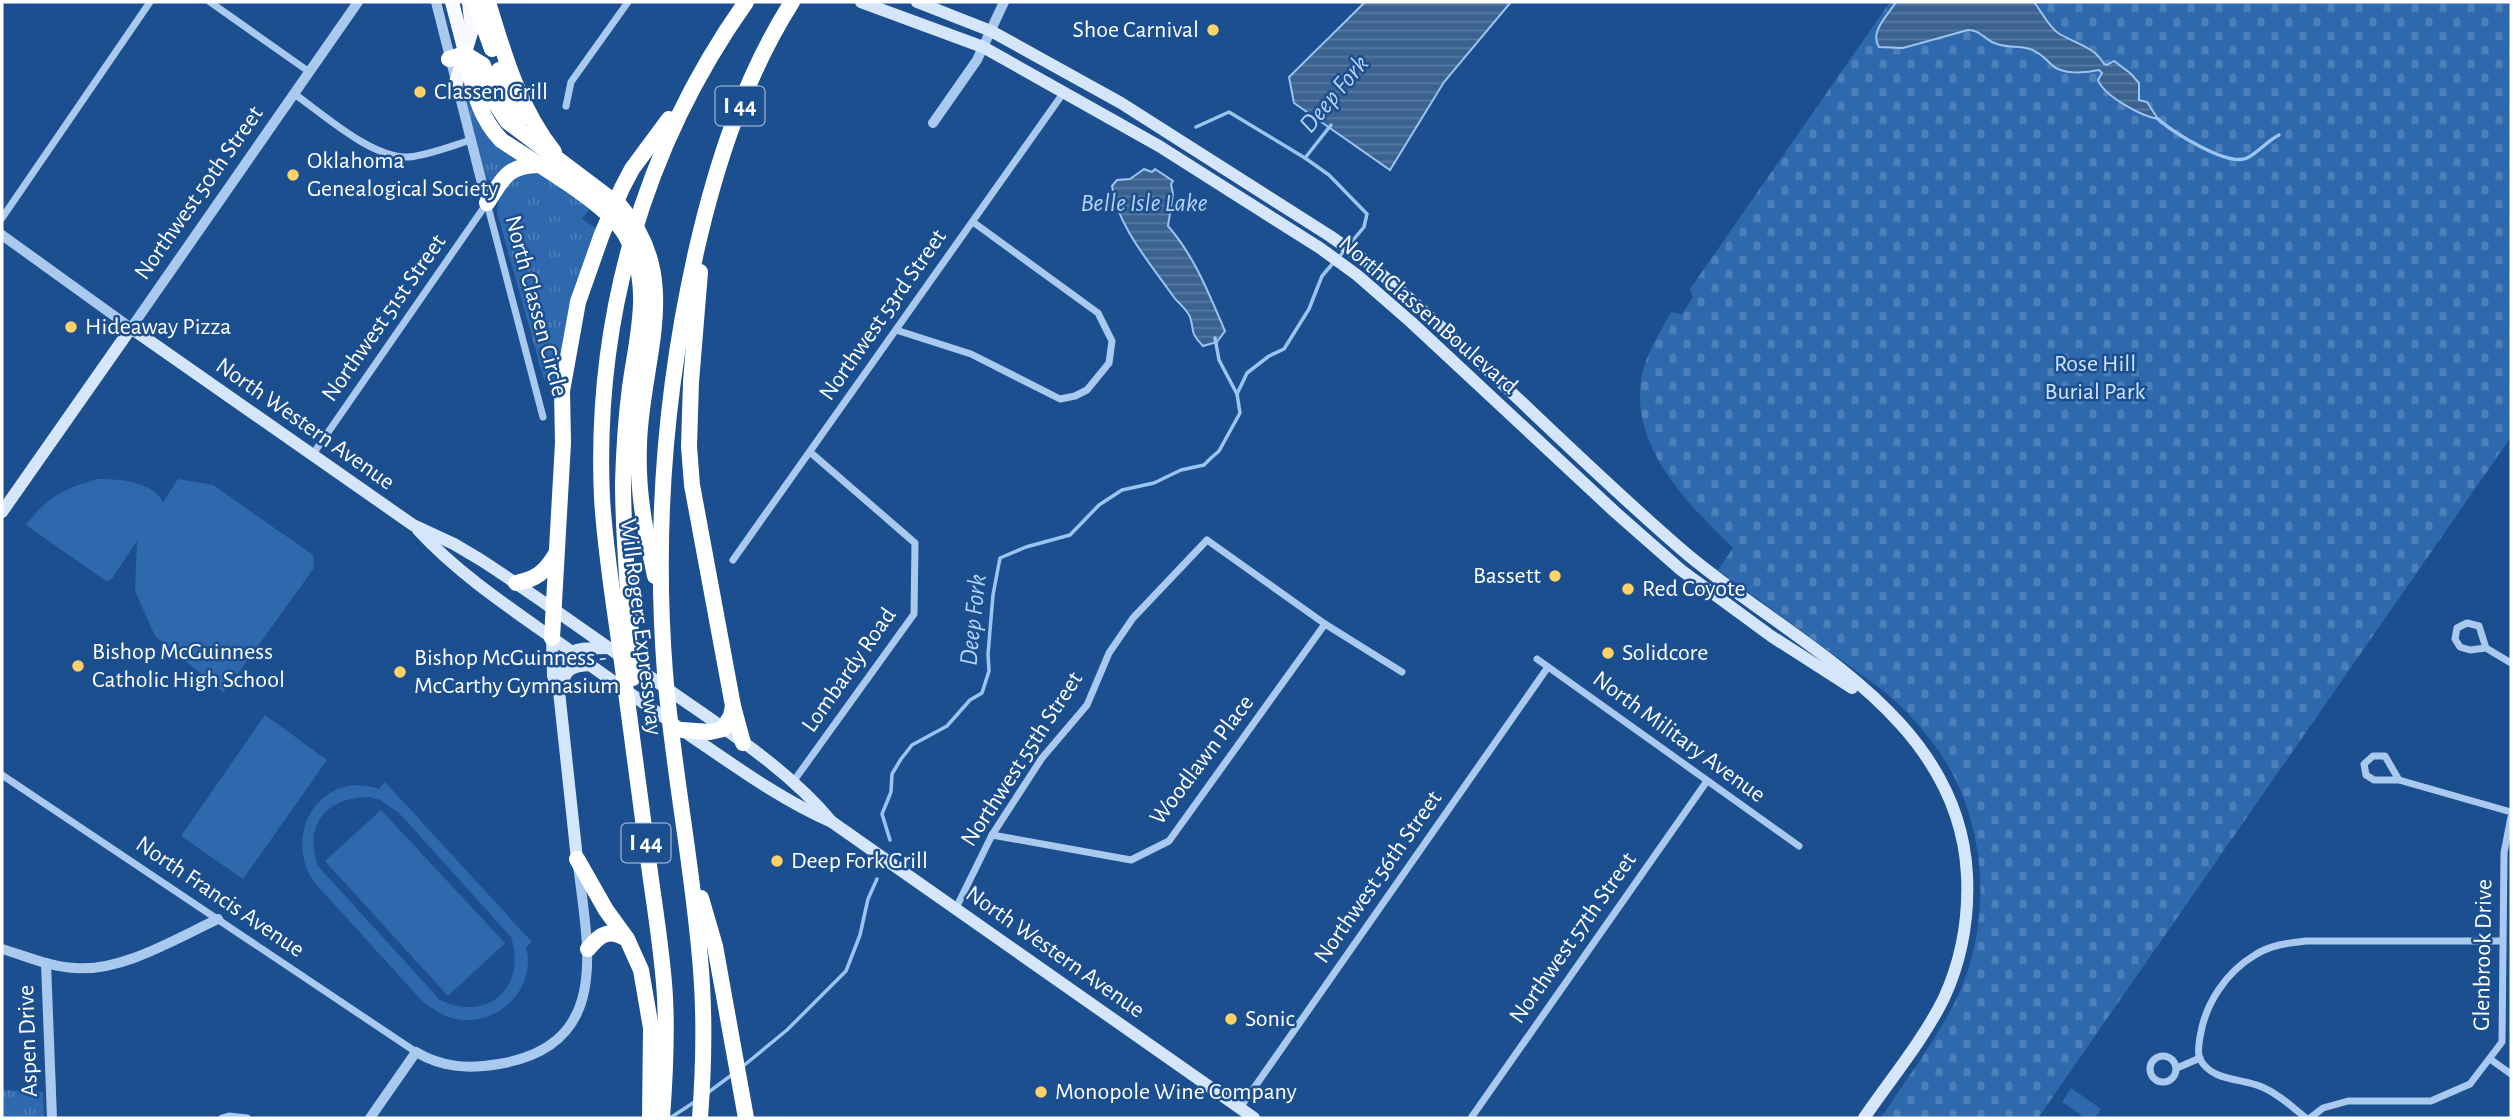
<svg xmlns="http://www.w3.org/2000/svg" width="2513" height="1120" font-family="'Alegreya Sans',sans-serif">
<defs>
<pattern id="grass-tufts" width="24" height="20" patternUnits="userSpaceOnUse" patternTransform="scale(1.75)"><rect width="24" height="20" fill="#2e69ad"/><path d="M3 7l-1-3M5 7V3M7 7l1-3M15 17l-1-3M17 17v-4M19 17l1-3" fill="none" stroke="#4d80b9"/></pattern>
<pattern id="cemetery-stones" width="16" height="16" patternUnits="userSpaceOnUse" patternTransform="scale(1.75)"><rect width="16" height="16" fill="#2e69ad"/><path d="M2 7V4a2 2 0 0 1 4 0v3zM10 15v-3a2 2 0 0 1 4 0v3z" fill="#4d80b9"/></pattern>
<pattern id="water-rules" width="6" height="5" patternUnits="userSpaceOnUse" patternTransform="scale(1.75)"><rect width="6" height="5" fill="#3c6290"/><path d="M0 2.5h6" fill="none" stroke="#597aa1"/></pattern>
</defs>
<rect width="100%" height="100%" fill="#1b4f8f"/>
<g fill="url(#grass-tufts)">
<path d="M 462,73 C 475,121 477,127 516,159 L 518,163 L 502,170 L 491,181 L 486,178 L 460,85 Z"/>
<path d="M 540,172 L 590,208 L 582,219 L 597,229 L 557,406 L 549,379 L 544,380 L 497,212 C 497,200 505,181 516,175 C 522,171 533,173 540,172 Z"/>
<path d="M 2,1090 L 43,1092 L 44,1118 L 2,1118 Z"/>
</g>
<path fill="url(#cemetery-stones)" d="M 1890,2 L 2511,2 L 2511,437 L 2038,1118 L 1881,1118 C 1907,1078 1937,1039 1958,996 C 1990,926 1988,837 1950,769 C 1933,739 1910,714 1885,692 L 1718,570 L 1733,548 C 1688,504 1628,446 1642,375 C 1647,352 1660,332 1671,312 L 1682,314 L 1693,297 L 1690,289 Z"/>
<g fill="#2e69ad" fill-rule="evenodd">
<path d="M 98,479 C 119,479 152,481 163,502 L 178,479 L 213,485 L 313,555 L 314,568 L 237,675 L 235,673 L 228,682 L 230,685 L 223,692 L 155,636 L 135,591 L 137,541 L 111,580 L 106,581 L 26,525 C 48,496 63,489 98,479 Z"/>
<path d="M 265,715 L 327,760 L 243,879 L 181,836 Z"/>
<path d="M 385,782 L 532,942 L 526,947 C 537,987 500,1024 461,1020 C 446,1018 434,1010 422,1001 L 314,882 C 281,833 322,769 379,789 ZM 370,797 L 380,800 L 399,813 L 511,937 C 527,987 488,1023 440,1000 L 318,866 C 303,824 327,797 370,797 Z"/>
<path d="M 381,810 L 505,943 L 448,996 L 325,861 Z"/>
<path d="M 2071,1088 L 2101,1109 L 2095,1118 L 2086,1118 L 2062,1102 Z"/>
</g>
<g fill="url(#water-rules)" stroke="#9cc4f0" stroke-width="2">
<path d="M 1365,2 L 1511,2 L 1444,82 L 1390,170 L 1294,103 L 1289,77 Z"/>
<path d="M 1896,2 L 2034,2 C 2041,11 2049,27 2058,33 C 2074,43 2095,47 2104,64 L 2107,65 L 2114,61 L 2130,73 L 2139,83 L 2139,100 L 2147,102 L 2158,119 C 2141,116 2104,96 2098,80 L 2102,73 L 2099,70 C 2086,73 2062,75 2052,65 C 2044,58 2040,52 2030,49 C 2017,45 2005,49 1992,42 C 1983,37 1979,30 1968,30 L 1903,48 L 1879,47 C 1869,32 1888,15 1896,2 Z"/>
<path d="M 1144,169 L 1152,172 L 1155,169 L 1173,181 L 1171,184 L 1173,194 L 1168,226 C 1195,257 1209,294 1225,331 L 1217,342 L 1203,346 C 1189,331 1195,332 1190,317 C 1187,309 1177,302 1173,296 C 1150,263 1117,226 1112,186 L 1117,180 L 1130,179 Z"/>
</g>
<g fill="none" stroke-linecap="round" stroke-linejoin="round">
<g stroke="#9cc4f0" stroke-width="3.5">
<path d="M 2158,119 C 2172,132 2228,167 2247,158 C 2259,152 2267,141 2279,135"/>
<path d="M 1331,125 L 1305,158 L 1329,175 L 1367,214 L 1364,227 L 1339,257"/>
<path d="M 1196,127 L 1229,112 L 1305,158"/>
<path d="M 1215,338 L 1219,360 L 1237,394"/>
<path d="M 890,840 L 882,814 L 891,792 L 892,774 L 901,759 L 912,745 L 947,726 L 970,700 L 982,693 L 989,671 L 988,654 L 993,595 L 1000,558 L 1026,547 L 1070,535 L 1099,505 L 1122,490 L 1154,483 L 1181,470 L 1204,465 L 1211,458 L 1219,451 L 1240,413 L 1237,394 L 1247,373 L 1269,356 L 1284,349 L 1309,309 L 1322,276 L 1334,262"/>
<path d="M 742,1067 L 787,1030 L 846,971 L 860,935 L 868,899 L 877,879"/>
<path d="M 706,1094 L 733,1074"/>
<path d="M 670,1118 L 696,1101"/>
</g>
<g stroke="#a9c9ee" stroke-width="7">
<path d="M 210,2 L 308,71"/>
<path d="M 293,93 C 322,113 371,158 407,157 C 423,157 454,145 471,140"/>
<path d="M 566,106 L 571,82 L 628,2"/>
<path d="M 487,203 L 543,417"/>
<path d="M 2,218 L 150,2"/>
<path d="M 896,330 L 971,354 L 1060,399 L 1075,396 L 1087,390 L 1109,363 L 1112,341 L 1098,313 L 973,222"/>
<path d="M 313,454 L 487,203"/>
<path d="M 733,560 L 1064,92"/>
<path d="M 2486,648 L 2479,626 L 2467,623 L 2457,628 L 2455,639 L 2460,647 L 2470,650 L 2486,648 L 2511,663"/>
<path d="M 1537,659 L 1799,846"/>
<path d="M 2,775 L 416,1052"/>
<path d="M 2399,780 L 2385,756 L 2373,756 L 2364,764 L 2366,775 L 2374,780 L 2399,780 L 2511,812"/>
<path d="M 793,782 L 914,614 L 915,543 L 810,452"/>
<path d="M 992,835 L 1131,860 L 1169,841 L 1325,624"/>
<path d="M 956,908 L 992,835 L 1042,758 L 1087,705 L 1109,653 L 1133,618 L 1207,540 L 1325,624 L 1402,672"/>
<circle cx="2163" cy="1069" r="13"/>
<path d="M 2490,1059 L 2511,1074"/>
<path d="M 2177,1068 L 2200,1058"/>
<path d="M 1240,1108 L 1548,667"/>
<path d="M 222,1118 L 229,1116 L 247,1118"/>
<path d="M 1471,1118 L 1707,781"/>
<path d="M 2306,1118 C 2292,1107 2279,1094 2262,1087 C 2242,1078 2212,1082 2200,1059 C 2197,1053 2199,1043 2200,1037 C 2205,1004 2226,972 2255,955 C 2270,945 2288,943 2306,941 L 2501,941"/>
<path d="M 2310,1118 L 2323,1108 L 2348,1101 L 2431,1101 L 2470,1084 L 2502,1042 L 2504,853 L 2511,817"/>
</g>
<g stroke="#a9c9ee" stroke-width="10">
<path d="M 436,2 L 487,203"/>
<path d="M 933,123 L 977,60 L 1004,2"/>
<path d="M 2,235 L 131,328 L 358,2"/>
<path d="M 2,949 C 26,956 50,967 75,968 C 122,972 177,938 218,919"/>
<path d="M 46,963 L 52,1118"/>
<path d="M 370,1118 L 416,1052 C 443,1068 469,1069 499,1064 C 612,1045 588,949 578,865"/>
</g>
<g stroke="#d6e6fa" stroke-width="12">
<path d="M 861,2 L 983,47 L 1159,146 L 1320,248 L 1357,275 L 1411,322 L 1615,512 L 1681,570 L 1771,636 L 1852,688"/>
<path d="M 917,2 L 991,31 L 1121,103 L 1330,236 L 1366,261 C 1475,352 1573,456 1681,549 C 1788,642 1959,712 1967,875 C 1969,918 1962,959 1944,998 C 1924,1039 1890,1080 1864,1118"/>
<path d="M 2,512 L 131,328 L 413,525 L 454,544 L 481,560 C 544,601 604,645 666,688 C 724,729 786,767 832,822"/>
<path d="M 418,530 C 468,584 531,621 590,665 C 628,692 666,719 704,745 C 745,773 786,802 832,822 L 1254,1118"/>
<path d="M 552,638 L 553,676 L 559,691 L 577,859"/>
<path d="M 555,673 C 571,644 578,649 608,648"/>
<path d="M 559,691 C 566,670 568,666 591,665"/>
</g>
<g stroke="#f8faff" stroke-width="14">
<path d="M 452,2 L 465,52"/>
<path d="M 456,83 L 472,29 L 469,2"/>
</g>
<g stroke="#fff" stroke-width="16">
<path d="M 475,2 L 492,49"/>
<path d="M 488,2 C 504,55 519,108 554,152"/>
<path d="M 465,54 C 474,88 477,114 501,140 C 534,163 608,203 626,236 C 653,285 637,336 630,387 C 626,418 624,450 623,482 C 623,548 631,613 633,678"/>
<path d="M 449,59 L 465,54 L 483,65 L 494,101 L 507,121 L 621,207 C 684,278 641,361 639,444 C 637,492 645,530 655,576"/>
<path d="M 499,70 L 518,125"/>
<path d="M 487,203 C 503,179 506,166 538,165"/>
<path d="M 700,272 L 691,382 L 689,446 L 692,485 L 733,706 L 743,743"/>
<path d="M 516,583 C 537,579 545,572 556,554"/>
<path d="M 552,638 L 563,443 L 562,391 L 578,302 L 602,234 L 622,188 L 632,169 L 669,119"/>
<path d="M 682,730 L 710,732 L 723,729 L 731,716 L 733,706"/>
<path d="M 577,859 L 606,910 L 627,939 L 641,970 L 651,1028 L 650,1118"/>
<path d="M 701,898 L 715,946 L 746,1118"/>
<path d="M 588,949 C 601,933 609,929 627,939"/>
<path d="M 662,1118 C 665,1078 667,1038 665,997 C 662,945 652,893 646,842 C 637,777 629,712 620,647 C 613,598 605,548 602,498 C 594,320 643,147 746,2"/>
<path d="M 700,1118 C 704,1065 705,1011 700,958 C 692,863 673,769 665,673 C 654,532 665,390 696,252 C 716,164 744,78 792,2"/>
</g>
</g>
<g fill="#ffd166" stroke="#1b4f8f" stroke-width="2.5">
<circle cx="1213" cy="30" r="7"/>
<circle cx="420" cy="92" r="7"/>
<circle cx="293" cy="175" r="7"/>
<circle cx="71" cy="327" r="7"/>
<circle cx="1555" cy="576" r="7"/>
<circle cx="1628" cy="589" r="7"/>
<circle cx="1608" cy="653" r="7"/>
<circle cx="78" cy="666" r="7"/>
<circle cx="400" cy="672" r="7"/>
<circle cx="777" cy="861" r="7"/>
<circle cx="1231" cy="1019" r="7"/>
<circle cx="1041" cy="1092" r="7"/>
</g>
<g text-anchor="middle" dominant-baseline="central" stroke-width="5" stroke-linejoin="round" paint-order="stroke">
<g fill="#1b4f8f" stroke="#bbcadd" stroke-width="2">
<rect x="715.5" y="86.5" width="49" height="39" rx="5"/>
<rect x="621.5" y="823.5" width="49" height="39" rx="5"/>
</g>
<g font-size="23" font-weight="bold" fill="#fff">
<text x="740" y="106">I 44</text>
<text x="646" y="843">I 44</text>
</g>
<g font-size="24" fill="#fff" stroke="#1b4f8f" text-anchor="start">
<text x="1199" y="30" text-anchor="end">Shoe Carnival</text>
<text x="434" y="92">Classen Grill</text>
<text x="307" y="161">Oklahoma<tspan x="307" dy="28">Genealogical Society</tspan></text>
<text x="85" y="327">Hideaway Pizza</text>
<text x="1541" y="576" text-anchor="end">Bassett</text>
<text x="1642" y="589">Red Coyote</text>
<text x="92" y="652">Bishop McGuinness<tspan x="92" dy="28">Catholic High School</tspan></text>
<text x="1622" y="653">Solidcore</text>
<text x="414" y="658">Bishop McGuinness -<tspan x="414" dy="28">McCarthy Gymnasium</tspan></text>
<text x="791" y="861">Deep Fork Grill</text>
<text x="1245" y="1019">Sonic</text>
<text x="1055" y="1092">Monopole Wine Company</text>
</g>
<g font-size="24" fill="#fff" stroke="#1b4f8f">
<text transform="translate(199 193) rotate(-55)">Northwest 50th Street</text>
<text transform="translate(536 306) rotate(75)">North Classen Circle</text>
<text transform="translate(883 315) rotate(-55)">Northwest 53rd Street</text>
<text transform="translate(1428 315) rotate(41)">North Classen Boulevard</text>
<text transform="translate(384 318) rotate(-55)">Northwest 51st Street</text>
<text transform="translate(305 424) rotate(35)">North Western Avenue</text>
<text transform="translate(641 627) rotate(83)">Will Rogers Expressway</text>
<text transform="translate(849 670) rotate(-55)">Lombardy Road</text>
<text transform="translate(1679 737) rotate(36)">North Military Avenue</text>
<text transform="translate(1022 759) rotate(-57)">Northwest 55th Street</text>
<text transform="translate(1202 760) rotate(-53)">Woodlawn Place</text>
<text transform="translate(1378 877) rotate(-55)">Northwest 56th Street</text>
<text transform="translate(220 897) rotate(34)">North Francis Avenue</text>
<text transform="translate(1573 938) rotate(-55)">Northwest 57th Street</text>
<text transform="translate(1055 952) rotate(35)">North Western Avenue</text>
<text transform="translate(2483 955) rotate(-89)">Glenbrook Drive</text>
<text transform="translate(28 1041) rotate(-92)">Aspen Drive</text>
</g>
<g font-size="24" fill="#cfe3fa" stroke="#1b4f8f">
<text x="2095" y="364">Rose Hill<tspan x="2095" dy="28">Burial Park</tspan></text>
</g>
<g font-size="26" font-style="italic" fill="#b5d3f5" stroke="#1b4f8f">
<text transform="translate(1334 94) rotate(-50)">Deep Fork</text>
<text x="1144" y="203">Belle Isle Lake</text>
<text transform="translate(973 620) rotate(-84)">Deep Fork</text>
</g>
</g>
<rect width="2513" height="1120" fill="none" stroke="#ffffff" stroke-width="7"/>
</svg>
